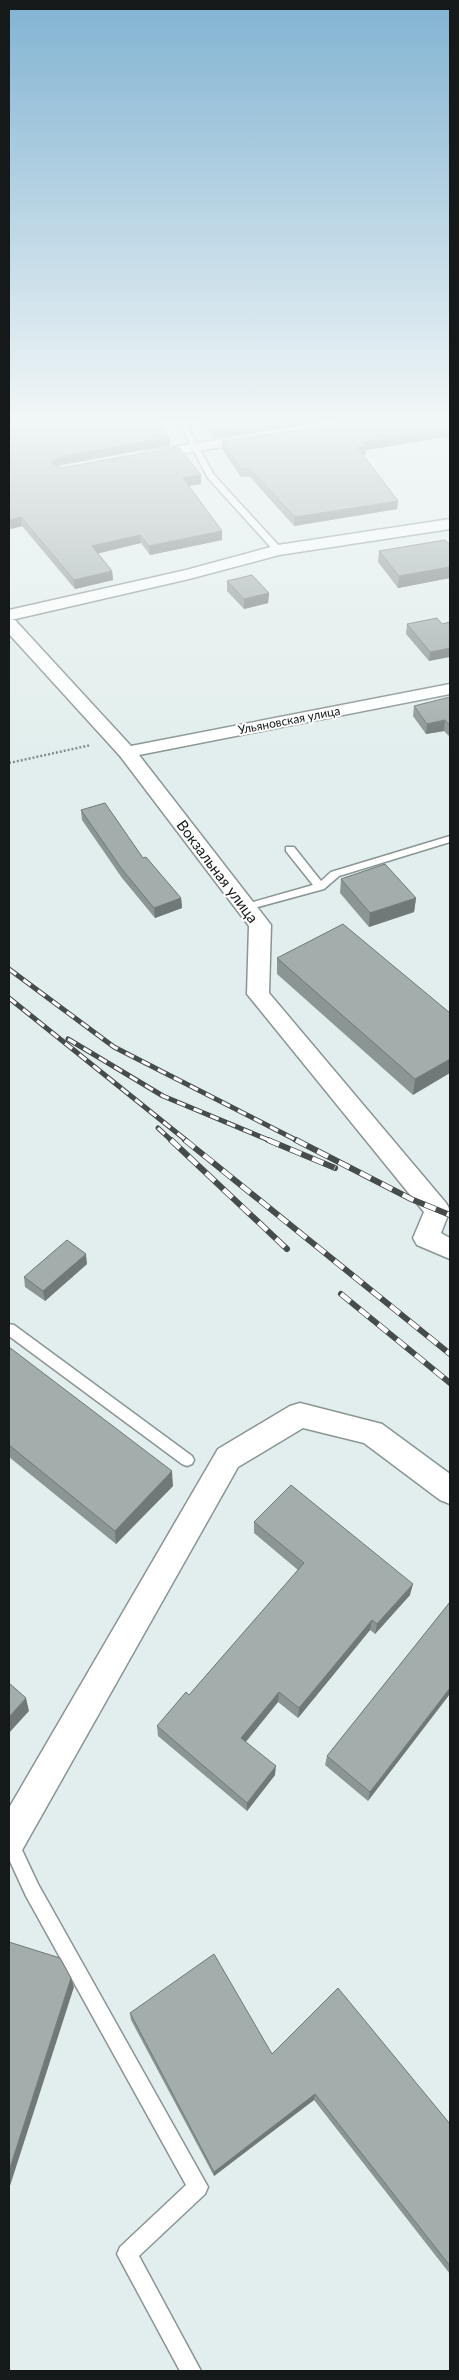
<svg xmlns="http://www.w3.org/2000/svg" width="459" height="2380" font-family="Lato,sans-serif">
<rect width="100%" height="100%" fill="#e2eeed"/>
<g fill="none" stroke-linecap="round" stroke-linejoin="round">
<defs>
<g id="lane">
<path d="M 177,419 L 183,419 L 214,475 L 281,548 L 281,552 L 275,552 L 208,478 Z"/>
<path d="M 450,836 L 450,842 L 339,876 L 324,889 L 247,910 L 242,907 L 243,905 L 313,885 L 286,851 L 286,847 L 294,847 L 321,881 L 331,872 Z"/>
<path d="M 9,1324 L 14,1325 L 192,1456 L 194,1460 L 192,1464 L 187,1466 L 182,1464 L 9,1336 Z"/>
<path d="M 9,1832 L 15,1835 L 38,1884 L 208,2187 L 205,2194 L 139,2256 L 201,2371 L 180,2371 L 117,2254 L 120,2247 L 186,2185 L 26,1896 L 9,1859 Z"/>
</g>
<g id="street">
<path d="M 256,434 L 263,438 L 261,441 L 147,459 L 140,455 L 147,451 Z"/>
<path d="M 450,519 L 450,529 L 279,555 L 189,579 L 11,620 L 15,620 L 131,746 L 450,684 L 450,694 L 139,755 L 271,925 L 269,993 L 446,1203 L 450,1210 L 441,1233 L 450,1238 L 450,1259 L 417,1245 L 413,1238 L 424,1212 L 247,994 L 249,926 L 120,756 L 9,634 L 9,610 L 186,570 L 278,545 Z"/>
<path d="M 300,1403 L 382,1424 L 450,1474 L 450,1504 L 440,1500 L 364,1443 L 303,1428 L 238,1467 L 21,1852 L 9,1857 L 9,1808 L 218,1449 L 290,1406 Z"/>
</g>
</defs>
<use href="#lane" stroke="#8a9594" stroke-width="3"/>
<use href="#street" stroke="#8a9594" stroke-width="3"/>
<path stroke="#858d8c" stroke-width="2.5" stroke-dasharray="2 2" stroke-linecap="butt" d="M 9,763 L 91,745"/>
<use href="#lane" fill="#fff" fill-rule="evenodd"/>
<use href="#street" fill="#fff" fill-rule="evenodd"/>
<defs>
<g id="rail-far1">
<path d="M 9,969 L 114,1047 L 298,1141"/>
<path d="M 9,998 L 187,1141"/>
<path d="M 68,1039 L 163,1096 L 271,1141"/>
<path d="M 158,1128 L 172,1141"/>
</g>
<g id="rail">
<path d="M 171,1140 L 287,1249"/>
<path d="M 185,1140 L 450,1354"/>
<path d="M 268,1140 L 335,1168"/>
<path d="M 296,1140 L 411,1199 L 450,1215"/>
<path d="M 341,1294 L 450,1383"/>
</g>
</defs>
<use href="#rail-far1" stroke="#464c4b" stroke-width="5"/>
<use href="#rail" stroke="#464c4b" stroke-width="6"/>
<use href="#rail-far1" stroke="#fff" stroke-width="3" stroke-dasharray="9" stroke-linecap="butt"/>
<use href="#rail" stroke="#fff" stroke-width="4.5" stroke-dasharray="12" stroke-linecap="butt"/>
</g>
<g fill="#8b9594">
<path d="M 9,419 L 170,437 L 170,445 L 61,465 L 58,467 L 61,468 L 201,475 L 201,484 L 188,486 L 222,531 L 222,540 L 150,555 L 141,543 L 98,553 L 112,571 L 113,580 L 75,589 L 22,526 L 11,529 L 9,526 Z"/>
<path d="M 201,419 L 349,419 L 214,438 Z"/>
<path d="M 450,419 L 450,442 L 445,437 L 366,450 L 366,454 L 363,455 L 398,501 L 397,509 L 294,526 L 250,477 L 241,477 L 222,449 L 222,441 Z"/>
<path d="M 450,543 L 450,578 L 398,588 L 378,562 L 379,551 Z"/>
<path d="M 227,581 L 269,593 L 268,603 L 244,609 L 227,591 Z"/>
<path d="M 407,624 L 442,624 L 429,661 L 406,634 Z"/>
<path d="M 450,697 L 450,737 L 444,731 L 426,734 L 413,716 L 414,706 Z"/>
<path d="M 81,810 L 143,858 L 181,898 L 182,908 L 155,918 L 122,878 L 82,820 Z"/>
<path d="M 341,879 L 416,898 L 414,912 L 369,927 L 340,893 Z"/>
<path d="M 277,958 L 450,1013 L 413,1095 L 277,974 Z"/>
<path d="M 87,1264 L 45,1301 L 25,1287 L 24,1277 Z"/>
<path d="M 9,1347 L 173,1486 L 116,1544 L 9,1457 Z"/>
<path d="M 254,1522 L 410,1595 L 375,1634 L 370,1630 L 298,1718 L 278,1702 L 246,1742 L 275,1775 L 247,1811 L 158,1736 L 157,1726 L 189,1695 L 298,1570 L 254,1533 Z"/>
<path d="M 450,1602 L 368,1801 L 325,1765 L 327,1756 Z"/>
<path d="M 130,2013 L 272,2054 L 450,2124 L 450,2274 L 314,2100 L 214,2176 L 131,2020 Z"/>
</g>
<g fill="#717978">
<path d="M 292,419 L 349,419 L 214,438 L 214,430 Z"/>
<path d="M 446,429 L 445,437 L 366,450 L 366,454 L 356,456 L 357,447 L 363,442 Z"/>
<path d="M 170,437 L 170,445 L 61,465 L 52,472 L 51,463 L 60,457 Z"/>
<path d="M 201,475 L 201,484 L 183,487 L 183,478 Z"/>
<path d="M 398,501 L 397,509 L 294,526 L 295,517 Z"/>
<path d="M 21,517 L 22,526 L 11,529 L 10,520 Z"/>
<path d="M 222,531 L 222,540 L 150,555 L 149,546 Z"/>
<path d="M 140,535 L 141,543 L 92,555 L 92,546 Z"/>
<path d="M 450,567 L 450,578 L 398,588 L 399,576 Z"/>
<path d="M 112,571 L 113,580 L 75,589 L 74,580 Z"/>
<path d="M 269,593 L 268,603 L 244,609 L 244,599 Z"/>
<path d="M 450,648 L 450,657 L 429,661 L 430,652 Z"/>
<path d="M 445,720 L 444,731 L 426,734 L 427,724 Z"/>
<path d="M 181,898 L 182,908 L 155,918 L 154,908 Z"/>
<path d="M 416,898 L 414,912 L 369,927 L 370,913 Z"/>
<path d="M 450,1059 L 450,1073 L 413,1095 L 415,1079 Z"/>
<path d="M 86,1254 L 87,1264 L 45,1301 L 43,1291 Z"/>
<path d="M 172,1471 L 173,1486 L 116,1544 L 115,1531 Z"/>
<path d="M 413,1584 L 410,1595 L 375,1634 L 377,1624 Z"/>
<path d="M 372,1620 L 370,1630 L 298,1718 L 299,1708 Z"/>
<path d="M 450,1688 L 450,1694 L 368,1801 L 370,1792 Z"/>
<path d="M 279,1692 L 278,1702 L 241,1747 L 241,1738 Z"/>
<path d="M 26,1698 L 29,1711 L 9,1733 L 9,1717 Z"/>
<path d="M 276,1766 L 275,1775 L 247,1811 L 247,1803 Z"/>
<path d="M 71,1978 L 74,1987 L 9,2189 L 9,2171 Z"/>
<path d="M 315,2094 L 314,2100 L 214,2176 L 214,2172 Z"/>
</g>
<g fill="#a2adac" stroke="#717978">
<path d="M 9,419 L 155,419 L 170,437 L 60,457 L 51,463 L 61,468 L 178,447 L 201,475 L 183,478 L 222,531 L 149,546 L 140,535 L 92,546 L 112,571 L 74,580 L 21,517 L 10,520 L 9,519 Z"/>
<path d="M 207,419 L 292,419 L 214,430 Z"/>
<path d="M 375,419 L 450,419 L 450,433 L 446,429 L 363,442 L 366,446 L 357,447 L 398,501 L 295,517 L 250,469 L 241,469 L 222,441 Z"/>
<path d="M 445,540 L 448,543 L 450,543 L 450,567 L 399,576 L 379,551 Z"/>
<path d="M 252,575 L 269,593 L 244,599 L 227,581 Z"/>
<path d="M 437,618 L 442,624 L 450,622 L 450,648 L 430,652 L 407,624 Z"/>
<path d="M 450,697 L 450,726 L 445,720 L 427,724 L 414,706 Z"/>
<path d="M 105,803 L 143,858 L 146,857 L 181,898 L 154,908 L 121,868 L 81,810 Z"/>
<path d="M 385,864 L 416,898 L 370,913 L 341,879 Z"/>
<path d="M 343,924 L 450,1013 L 450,1059 L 415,1079 L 277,958 Z"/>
<path d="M 67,1240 L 86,1254 L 43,1291 L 24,1277 Z"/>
<path d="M 9,1347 L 172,1471 L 115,1531 L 9,1445 Z"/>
<path d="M 291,1485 L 413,1584 L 377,1624 L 372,1620 L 299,1708 L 279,1692 L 241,1738 L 276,1766 L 247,1803 L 157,1726 L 186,1692 L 189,1695 L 304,1563 L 254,1522 Z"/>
<path d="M 450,1602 L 450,1688 L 370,1792 L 327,1756 Z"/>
<path d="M 9,1683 L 26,1698 L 9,1717 Z"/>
<path d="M 9,1942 L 60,1958 L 71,1978 L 9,2171 Z"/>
<path d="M 214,1954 L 272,2054 L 338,1988 L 450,2124 L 450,2266 L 315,2094 L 214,2172 L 130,2013 Z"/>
</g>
<linearGradient id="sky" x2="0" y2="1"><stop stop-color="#81b3d2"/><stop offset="0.56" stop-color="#f2f7f7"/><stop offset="1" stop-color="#f2f7f7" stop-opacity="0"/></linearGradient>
<rect width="459" height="752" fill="url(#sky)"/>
<g text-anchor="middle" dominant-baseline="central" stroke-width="4" stroke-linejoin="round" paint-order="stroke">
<g font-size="12" fill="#151919" stroke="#fff">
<text transform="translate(289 720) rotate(-11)">Ульяновская улица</text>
</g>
<g font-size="15" fill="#151919" stroke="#fff">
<text transform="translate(218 871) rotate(53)">Вокзальная улица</text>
</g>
</g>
<rect width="459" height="2380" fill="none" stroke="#151919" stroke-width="20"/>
</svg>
